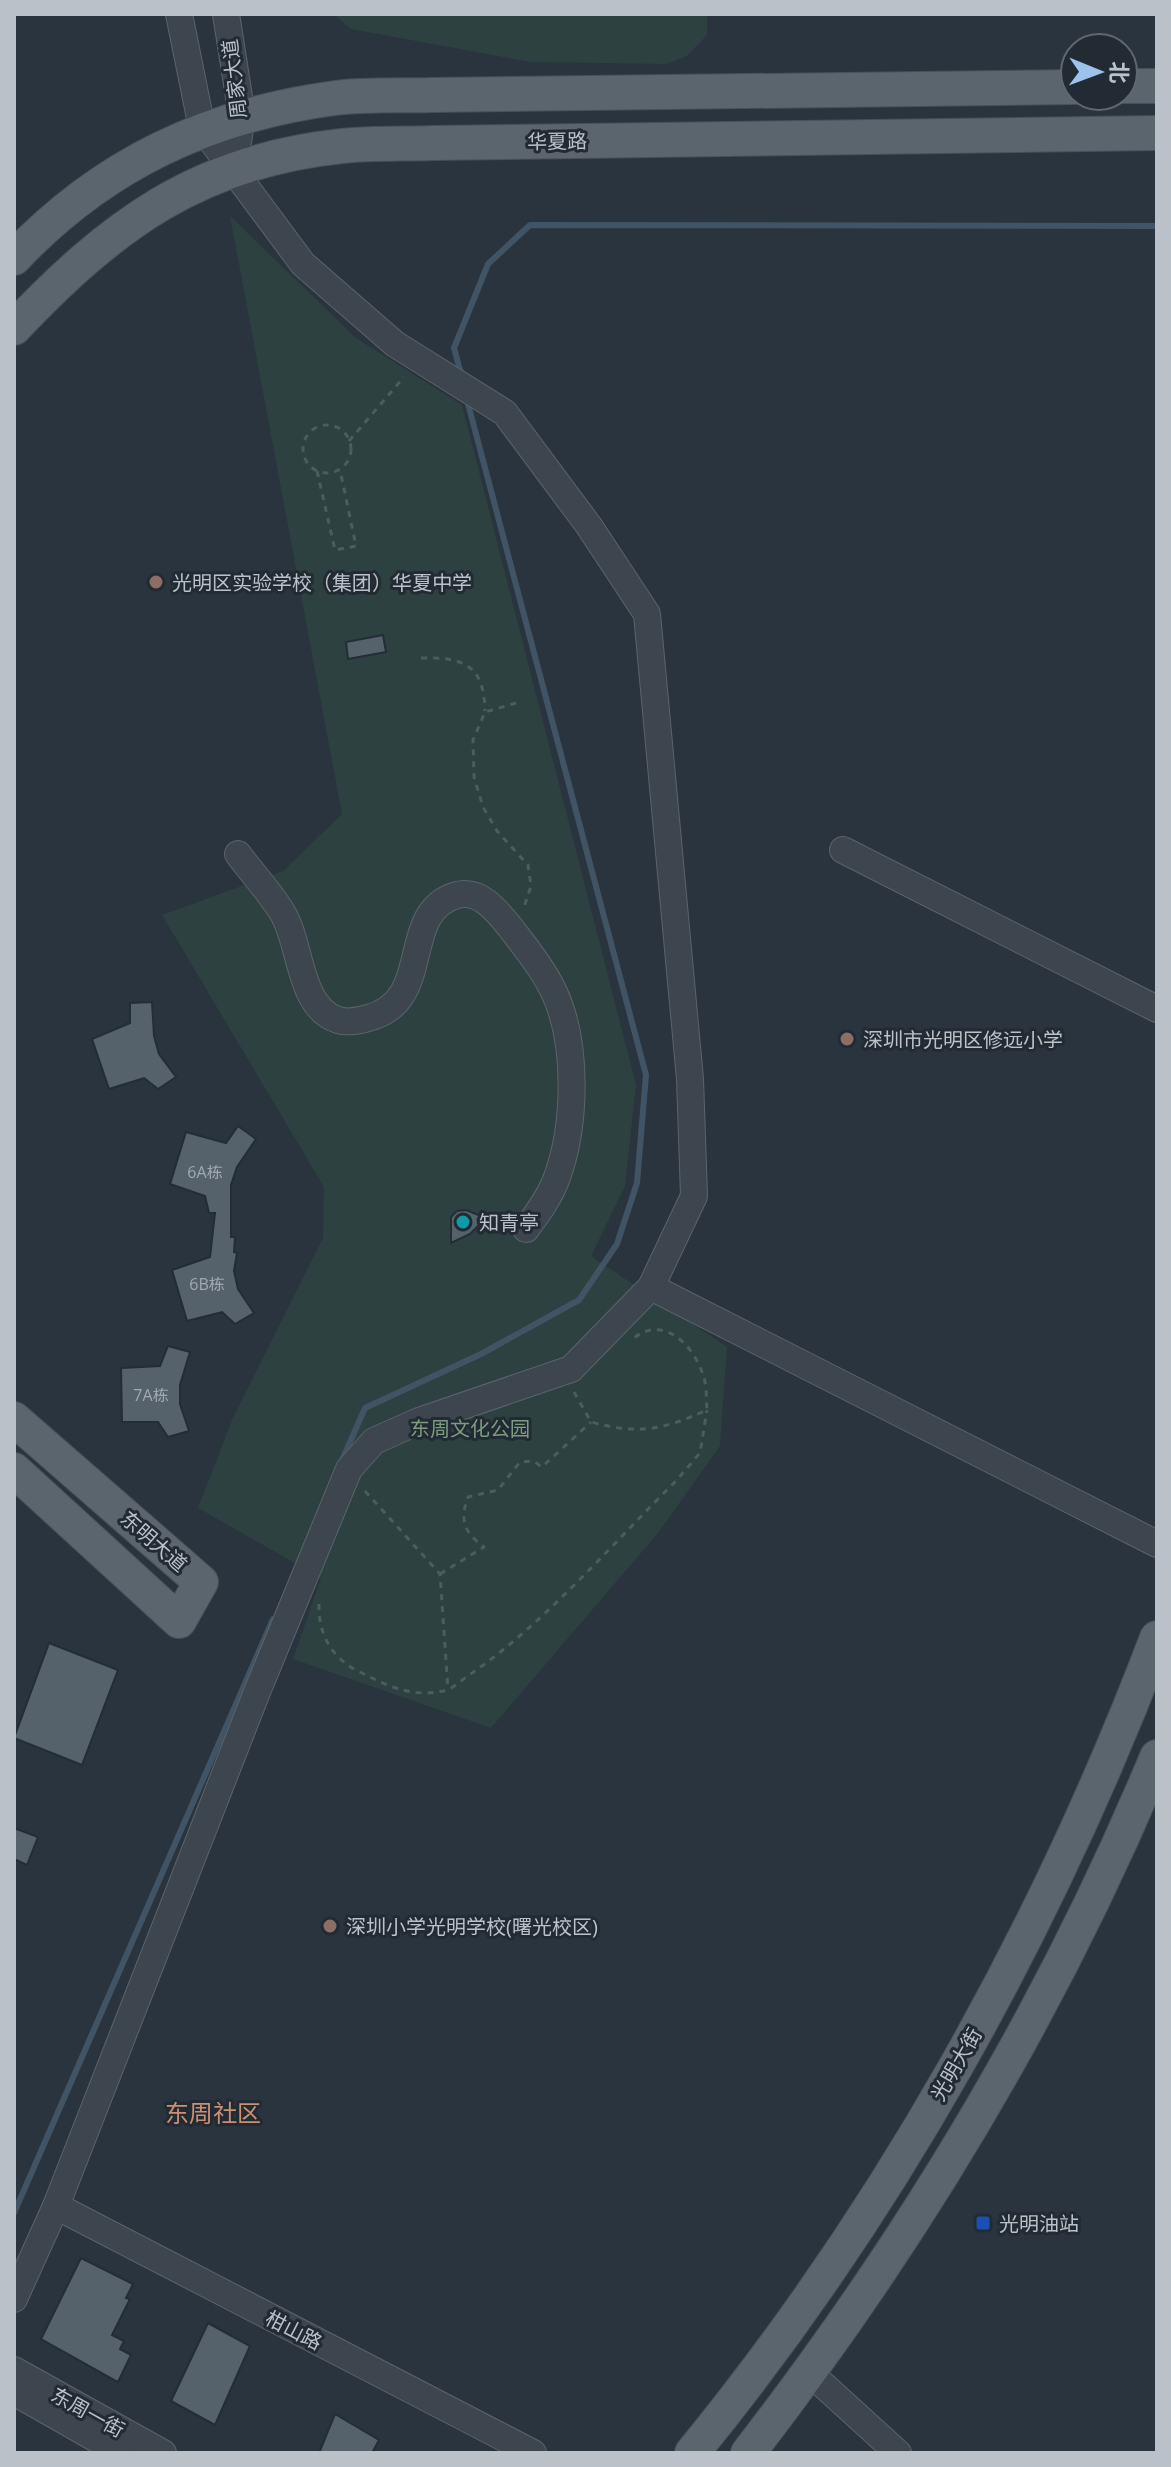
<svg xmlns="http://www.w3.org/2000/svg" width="1171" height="2467" font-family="'Open Sans','Noto Sans SC',sans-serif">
<rect width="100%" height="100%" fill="#29343e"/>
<g fill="#2c4140">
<path d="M 334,14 L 707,14 L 707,35 L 687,56 L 667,64 L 530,62 L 351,29 Z"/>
<path d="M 230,216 L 356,338 L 462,405 L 636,1085 L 625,1186 L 591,1256 L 727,1347 L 720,1446 L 658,1533 L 491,1728 L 293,1659 L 321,1578 L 198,1508 L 232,1420 L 323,1238 L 324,1187 L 162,915 L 283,871 L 342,814 Z"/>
</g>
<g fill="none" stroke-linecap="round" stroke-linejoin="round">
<g stroke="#415465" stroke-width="6">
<path d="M 461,374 L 454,348 L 488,264 L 530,225 L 1157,226"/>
<path d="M 343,1458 L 365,1408 L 481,1354 L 579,1300 L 617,1244 L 637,1183 L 646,1075 L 467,400"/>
<path d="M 14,2213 L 273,1619"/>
</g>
</g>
<g fill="#55616b" stroke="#242d36" stroke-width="2">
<path d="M 383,635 L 386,652 L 348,659 L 346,642 Z"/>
<path d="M 152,1002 L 154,1036 L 159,1054 L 176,1077 L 158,1089 L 144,1078 L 109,1089 L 92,1039 L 130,1023 L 130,1003 Z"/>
<path d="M 238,1126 L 256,1139 L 237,1167 L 231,1185 L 231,1237 L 235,1237 L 234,1252 L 237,1253 L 234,1271 L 238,1289 L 254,1313 L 235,1324 L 222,1312 L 187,1321 L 172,1270 L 210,1257 L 215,1213 L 209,1213 L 205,1196 L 170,1184 L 186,1132 L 226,1143 Z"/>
<path d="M 466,1210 L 486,1218 L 470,1234 L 451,1243 L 451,1217 L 457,1211 Z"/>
<path d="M 168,1346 L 190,1352 L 180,1385 L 180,1404 L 189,1431 L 168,1437 L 158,1422 L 122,1422 L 121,1368 L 160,1366 Z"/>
<path d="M 49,1643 L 118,1670 L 82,1765 L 14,1738 Z"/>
<path d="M 14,1828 L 38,1837 L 27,1865 L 14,1859 Z"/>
<path d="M 81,2258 L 133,2284 L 126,2298 L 130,2299 L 112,2335 L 124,2341 L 120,2349 L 131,2355 L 118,2382 L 41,2339 Z"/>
<path d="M 208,2323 L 250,2346 L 215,2425 L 171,2401 Z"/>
<path d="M 335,2414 L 379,2440 L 372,2453 L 319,2453 Z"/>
</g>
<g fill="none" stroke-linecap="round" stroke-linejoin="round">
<defs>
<g id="minor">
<path d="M 226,14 L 242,116 L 234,168"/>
<path d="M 843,850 L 1157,1009"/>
<path d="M 238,854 C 252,873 269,891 282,912 C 302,944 298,1007 338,1020 C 348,1023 358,1021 368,1018 C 436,1001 397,912 457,895 C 480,889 497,911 510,927 C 526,948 543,969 554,992 C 578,1043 576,1125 557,1177 C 551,1195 538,1213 526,1229"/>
<path d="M 651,1287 L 1157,1544"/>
<path d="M 56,2206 L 533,2453"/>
<path d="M 14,2299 L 56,2206 L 257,1692 L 349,1469 L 374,1441 L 419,1421 L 571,1369 L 651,1287 L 694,1196 L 690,1079 L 647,614 L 589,526 L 505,413 L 395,344 L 303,264 L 202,128 L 179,14"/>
<path d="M 14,2370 L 163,2453"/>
<path d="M 809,2372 L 898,2453"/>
<path d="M 14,2392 L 121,2453"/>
</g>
<g id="major">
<path d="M 1123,86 L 1157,86"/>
<path d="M 14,258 C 103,164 208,115 335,98 C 367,94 400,96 432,95 L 1075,87"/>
<path d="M 14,328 C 111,226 197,161 342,146 C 372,143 403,144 433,143 L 1157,133"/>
<path d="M 14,1419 L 201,1582 L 179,1621 L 14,1470"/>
<path d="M 692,2453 C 890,2211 1046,1930 1157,1638"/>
<path d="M 748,2453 C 913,2240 1053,2007 1157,1757"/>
</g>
</defs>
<use href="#minor" stroke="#5b646c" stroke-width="28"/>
<use href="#major" stroke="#474f58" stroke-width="36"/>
<g stroke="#4b5d5e" stroke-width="3" stroke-dasharray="6 6" stroke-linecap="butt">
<circle cx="327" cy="449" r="24"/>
<path d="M 349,441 L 404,377"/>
<path d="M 317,471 L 335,550 L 356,546 L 340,470"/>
<path d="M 421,658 C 464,657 484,665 485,711"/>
<path d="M 516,703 L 485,712 L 473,740 L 474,777 L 483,807 L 497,831 L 528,865 L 531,886 L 524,907"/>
<path d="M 574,1392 L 591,1422 C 639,1435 662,1430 707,1410 C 706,1398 707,1383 702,1372 C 692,1344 663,1315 634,1338"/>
<path d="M 365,1491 L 440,1574 L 448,1690"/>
<path d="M 440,1574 L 484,1547 C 465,1533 459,1521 468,1497 L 498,1490 L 520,1462 L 533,1461 L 542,1467 L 591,1422"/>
<path d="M 319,1604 C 318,1634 332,1659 360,1672 C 387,1686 415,1699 447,1690 C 455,1687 464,1678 472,1673 C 546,1622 612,1544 676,1481 L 700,1453 L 707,1410"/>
</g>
<use href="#minor" stroke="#3d464f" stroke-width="26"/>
<use href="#major" stroke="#5b656e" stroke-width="34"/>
</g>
<g fill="#8d6e63" stroke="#222b34" stroke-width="3">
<circle cx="156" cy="582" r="8"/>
<circle cx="847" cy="1039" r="8"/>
<circle cx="330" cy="1926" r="8"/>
</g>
<circle fill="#0f9aa8" stroke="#222b34" stroke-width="3" cx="463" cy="1222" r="8"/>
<rect fill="#1a4fb4" stroke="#222b34" stroke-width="3" x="975" y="2215" width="16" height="16" rx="4"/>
<g text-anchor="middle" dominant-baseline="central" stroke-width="6" stroke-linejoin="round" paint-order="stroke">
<g font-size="16" fill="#a1a9b2">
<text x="205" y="1172">6A栋</text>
<text x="207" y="1284">6B栋</text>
<text x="151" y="1395">7A栋</text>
</g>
<g font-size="20" fill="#bac1c9" stroke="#222b34">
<text transform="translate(234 79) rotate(-97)">周家大道</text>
<text transform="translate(557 141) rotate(-1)">华夏路</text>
<text transform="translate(154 1541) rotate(41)">东明大道</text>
<text transform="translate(956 2064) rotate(-60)">光明大街</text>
<text transform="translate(294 2330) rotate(27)">柑山路</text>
<text transform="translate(88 2412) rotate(29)">东周一街</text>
</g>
<g font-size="20" fill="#bac1c9" stroke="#222b34" text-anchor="start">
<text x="172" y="582">光明区实验学校（集团）华夏中学</text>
<text x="863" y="1039">深圳市光明区修远小学</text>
<text x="479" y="1222">知青亭</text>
<text x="346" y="1926">深圳小学光明学校(曙光校区)</text>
<text x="999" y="2223">光明油站</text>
</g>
<g font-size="20" fill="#7b9c7f" stroke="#222b34">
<text x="470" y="1428">东周文化公园</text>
</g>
<g font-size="24" fill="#c99074" stroke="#222b34">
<text x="213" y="2112">东周社区</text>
</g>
</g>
<rect width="1171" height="2467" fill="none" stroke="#bac1c9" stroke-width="32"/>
<g transform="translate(1099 72) rotate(91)"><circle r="38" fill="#222b34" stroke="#5f6770" stroke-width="2"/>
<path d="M0-6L14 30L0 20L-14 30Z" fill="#9bc3ec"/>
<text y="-12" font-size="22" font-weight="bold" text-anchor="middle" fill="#bac1c9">北</text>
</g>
</svg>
